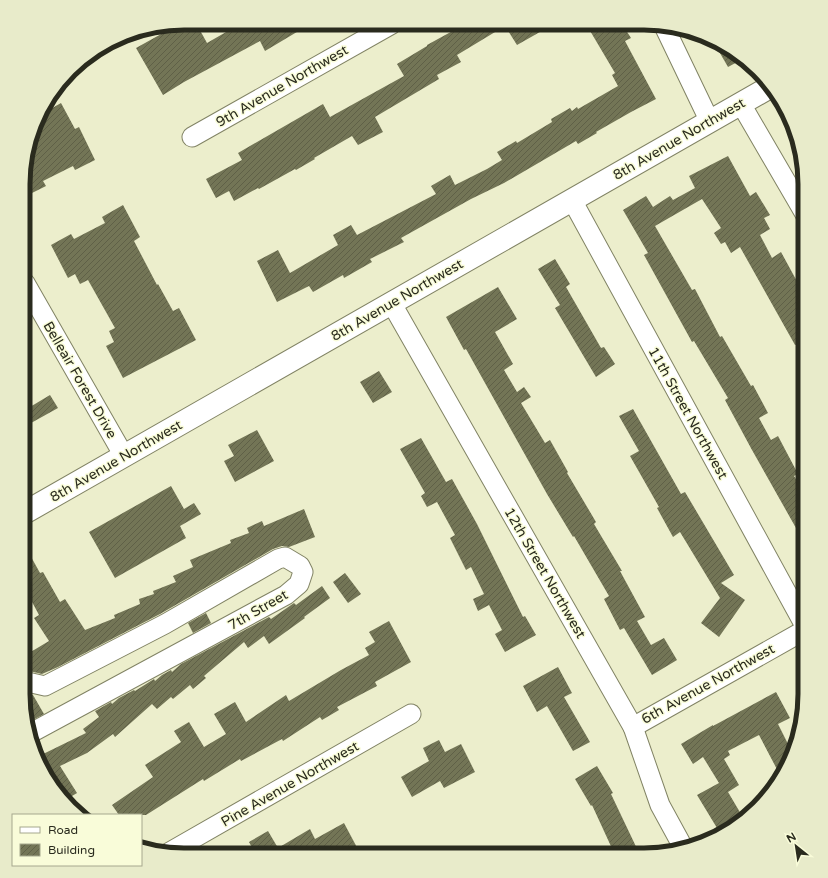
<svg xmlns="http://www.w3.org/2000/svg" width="828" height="878" font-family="'Varela Round',sans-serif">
<defs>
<pattern id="building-hatch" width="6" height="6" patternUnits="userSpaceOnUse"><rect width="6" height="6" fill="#737556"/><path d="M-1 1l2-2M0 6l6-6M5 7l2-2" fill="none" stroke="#5f6047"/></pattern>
</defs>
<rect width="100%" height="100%" fill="#eceecc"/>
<g fill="url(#building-hatch)">
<path d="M 181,23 L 196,23 L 207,43 L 240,24 L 244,31 L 257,23 L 312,23 L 265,51 L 260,41 L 184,82 L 163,95 L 136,48 Z"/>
<path d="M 456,24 L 554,24 L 517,45 L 505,26 L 457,55 L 461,62 L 437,75 L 439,79 L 375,117 L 383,132 L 358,145 L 352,136 L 314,158 L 315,159 L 296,170 L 295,169 L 259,189 L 258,188 L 234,201 L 229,191 L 216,198 L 206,179 L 242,160 L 238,153 L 323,104 L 330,117 L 404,76 L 397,64 L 427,46 L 427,45 L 458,28 Z"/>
<path d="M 586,24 L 622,24 L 631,38 L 625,41 L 656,99 L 631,112 L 596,132 L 597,133 L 578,144 L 576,141 L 504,183 L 471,199 L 401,238 L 404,242 L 370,259 L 372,262 L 344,278 L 343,275 L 313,292 L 309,286 L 277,302 L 257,261 L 278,250 L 290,273 L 338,245 L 333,235 L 351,225 L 357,235 L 436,194 L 431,186 L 450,175 L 455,185 L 487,169 L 502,160 L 497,152 L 516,141 L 517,143 L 552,122 L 551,119 L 570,108 L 572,111 L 577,107 L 578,109 L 618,86 L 612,75 L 615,73 Z"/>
<path d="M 713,41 L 725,45 L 741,60 L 728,67 Z"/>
<path d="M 61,103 L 75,129 L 79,127 L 95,160 L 75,170 L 73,166 L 43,181 L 46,186 L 26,196 L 26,152 L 40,115 Z"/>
<path d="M 728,156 L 750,196 L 756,192 L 770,215 L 764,218 L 770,229 L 760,235 L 772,258 L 781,252 L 799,285 L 796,286 L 805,302 L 805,340 L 795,345 L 740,247 L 731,253 L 725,242 L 721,244 L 714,233 L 721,228 L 702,199 L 655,226 L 692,290 L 695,289 L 720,337 L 722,336 L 751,386 L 753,385 L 768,413 L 759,418 L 771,440 L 778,436 L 798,474 L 794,476 L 805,494 L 805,544 L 752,450 L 725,400 L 728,398 L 694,341 L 692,342 L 644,255 L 648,253 L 623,210 L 646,196 L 653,207 L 670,196 L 673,200 L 695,188 L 689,176 Z"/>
<path d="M 123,205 L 140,237 L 134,241 L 157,285 L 158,284 L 173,311 L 179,308 L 196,340 L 123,378 L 106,346 L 114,342 L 109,331 L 115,328 L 88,280 L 80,284 L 75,274 L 68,278 L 51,245 L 71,234 L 74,239 L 105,223 L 102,217 Z"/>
<path d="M 555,259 L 570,284 L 566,287 L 601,348 L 604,347 L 615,364 L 596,377 L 555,308 L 560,305 L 538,269 Z"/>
<path d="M 498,287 L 517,319 L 495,332 L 513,364 L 504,370 L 517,392 L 524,387 L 531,397 L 521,403 L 545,443 L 550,440 L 568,472 L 567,473 L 596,522 L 594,524 L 622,571 L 620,571 L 645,617 L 637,621 L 651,645 L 664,638 L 677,660 L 652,675 L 624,628 L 620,630 L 604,599 L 609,596 L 574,536 L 573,537 L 547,494 L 466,349 L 464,350 L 446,317 Z"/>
<path d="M 379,371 L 392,392 L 373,403 L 360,382 Z"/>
<path d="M 50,395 L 58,408 L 31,423 L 25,410 Z"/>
<path d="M 633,409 L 681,494 L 685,492 L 734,575 L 721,583 L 745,600 L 719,637 L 701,623 L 720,598 L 680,532 L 673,537 L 657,508 L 659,507 L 630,456 L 639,451 L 619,416 Z"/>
<path d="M 257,430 L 274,461 L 235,482 L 224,461 L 234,456 L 228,445 Z"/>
<path d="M 421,438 L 446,482 L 452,479 L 477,524 L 523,617 L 525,616 L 536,635 L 505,652 L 495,634 L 502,630 L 489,605 L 478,611 L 473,599 L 484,594 L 471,567 L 466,570 L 450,538 L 455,535 L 437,502 L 427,507 L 421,496 L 425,493 L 400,449 Z"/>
<path d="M 171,486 L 184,509 L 194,503 L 201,514 L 180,526 L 186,538 L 115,578 L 89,532 Z"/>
<path d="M 304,509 L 315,537 L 289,547 L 282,546 L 273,549 L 160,614 L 58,667 L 42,674 L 25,670 L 24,667 L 24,656 L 49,641 L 34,618 L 39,615 L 24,587 L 24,544 L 40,573 L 43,572 L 60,602 L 65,599 L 85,630 L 115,618 L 114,615 L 140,604 L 139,599 L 154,594 L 153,591 L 176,582 L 173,576 L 193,567 L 190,560 L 231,543 L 230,540 L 249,533 L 247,528 L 262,521 L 264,526 Z"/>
<path d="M 345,573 L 361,594 L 348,603 L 333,582 Z"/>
<path d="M 322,586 L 330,598 L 304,617 L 305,618 L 269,644 L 264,636 L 248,648 L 244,642 L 204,676 L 206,678 L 193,689 L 190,685 L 173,699 L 171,697 L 157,709 L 152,704 L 115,737 L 113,734 L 87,753 L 60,766 L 77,793 L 67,799 L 50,784 L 37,757 L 86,733 L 83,729 L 99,717 L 95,711 L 97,710 L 111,702 L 112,704 L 119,698 L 134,690 L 135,691 L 154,679 L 155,681 L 162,675 L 171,670 L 172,672 L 181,664 L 269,617 L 271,619 L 294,603 L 296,605 Z"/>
<path d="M 206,613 L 211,623 L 193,633 L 188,623 Z"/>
<path d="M 389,621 L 411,662 L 375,682 L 377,686 L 337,707 L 339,710 L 322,720 L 320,717 L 283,741 L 282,739 L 241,761 L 240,759 L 204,781 L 203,779 L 146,815 L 119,815 L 112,805 L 153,777 L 145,765 L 181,742 L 174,731 L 189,722 L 204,747 L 226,734 L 214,714 L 235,702 L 246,722 L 286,695 L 289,701 L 341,670 L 369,655 L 365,648 L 375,642 L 369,632 Z"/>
<path d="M 558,667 L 572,693 L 564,697 L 590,742 L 573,751 L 547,706 L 537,712 L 523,686 Z"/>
<path d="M 23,692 L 33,695 L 44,714 L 27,723 L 23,705 Z"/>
<path d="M 776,692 L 790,718 L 778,724 L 791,750 L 784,774 L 781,777 L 759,735 L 728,751 L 730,755 L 724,759 L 739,785 L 728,792 L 741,814 L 717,828 L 697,795 L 719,783 L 703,757 L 693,764 L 681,744 L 713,725 L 713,726 Z"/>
<path d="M 439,740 L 445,752 L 461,744 L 475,772 L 444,788 L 440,781 L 412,797 L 401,777 L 429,761 L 423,748 Z"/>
<path d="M 597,766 L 613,793 L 611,794 L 640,855 L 615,855 L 592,805 L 591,806 L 575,779 Z"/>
<path d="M 344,823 L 361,855 L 256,855 L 249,842 L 268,831 L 278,848 L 310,829 L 315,839 Z"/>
</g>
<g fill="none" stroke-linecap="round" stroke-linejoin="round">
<defs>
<g id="street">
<path d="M 663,24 L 710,122"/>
<path d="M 741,104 L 805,214"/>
<path d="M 192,137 L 392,24"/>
<path d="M 572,200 L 805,626"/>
<path d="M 25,283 L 124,456"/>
<path d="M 392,304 L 633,727 L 660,805 L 684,849"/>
<path d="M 23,681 L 45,686 L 165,624 L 278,559 L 285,557 L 300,566 L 303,572 L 299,584 L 286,595 L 29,734"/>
<path d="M 633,727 L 805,630"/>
<path d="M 168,853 L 411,714"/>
</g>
<path id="secondary" d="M 24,513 L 770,87"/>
</defs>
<use href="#street" stroke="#818364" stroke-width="21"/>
<use href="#secondary" stroke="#818364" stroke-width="24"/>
<use href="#street" stroke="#fff" stroke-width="19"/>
<use href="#secondary" stroke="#fff" stroke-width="22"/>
</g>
<g text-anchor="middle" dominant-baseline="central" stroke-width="3" stroke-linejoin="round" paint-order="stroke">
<g font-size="14" fill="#2a2b1e" stroke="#f9fcd9">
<text transform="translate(282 86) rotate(-30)">9th Avenue Northwest</text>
<text transform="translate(679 139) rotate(-30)">8th Avenue Northwest</text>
<text transform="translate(397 300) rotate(-30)">8th Avenue Northwest</text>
<text transform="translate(80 380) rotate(60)">Belleair Forest Drive</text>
<text transform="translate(688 413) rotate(61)">11th Street Northwest</text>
<text transform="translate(116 461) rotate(-30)">8th Avenue Northwest</text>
<text transform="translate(545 573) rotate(60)">12th Street Northwest</text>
<text transform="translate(258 610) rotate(-30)">7th Street</text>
<text transform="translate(708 684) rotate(-29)">6th Avenue Northwest</text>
<text transform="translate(290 784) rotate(-30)">Pine Avenue Northwest</text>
</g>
</g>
<path d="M0 0H828V878H0ZM184 30H644A154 154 0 0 1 798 184V694A154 154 0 0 1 644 848H184A154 154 0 0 1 30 694V184A154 154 0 0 1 184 30Z" fill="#e8ebca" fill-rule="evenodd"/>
<path fill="none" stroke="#2a2b1e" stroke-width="5" d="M184 30H644A154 154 0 0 1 798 184V694A154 154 0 0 1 644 848H184A154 154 0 0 1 30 694V184A154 154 0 0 1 184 30Z"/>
<rect x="12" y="814" width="130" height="52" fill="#f9fcd9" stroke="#a6a88e"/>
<rect x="20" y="827" width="20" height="6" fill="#ffffff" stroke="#a6a88e"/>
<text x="48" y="834" font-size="12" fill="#2a2b1e">Road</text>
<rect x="20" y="844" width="20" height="12" fill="url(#building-hatch)" stroke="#a6a88e"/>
<text x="48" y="854" font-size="12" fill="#2a2b1e">Building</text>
<g transform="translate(796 846) rotate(330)" stroke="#f9fcd9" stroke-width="3" paint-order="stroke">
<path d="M0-3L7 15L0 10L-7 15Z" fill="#2a2b1e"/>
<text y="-6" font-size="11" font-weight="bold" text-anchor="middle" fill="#2a2b1e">N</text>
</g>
</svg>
